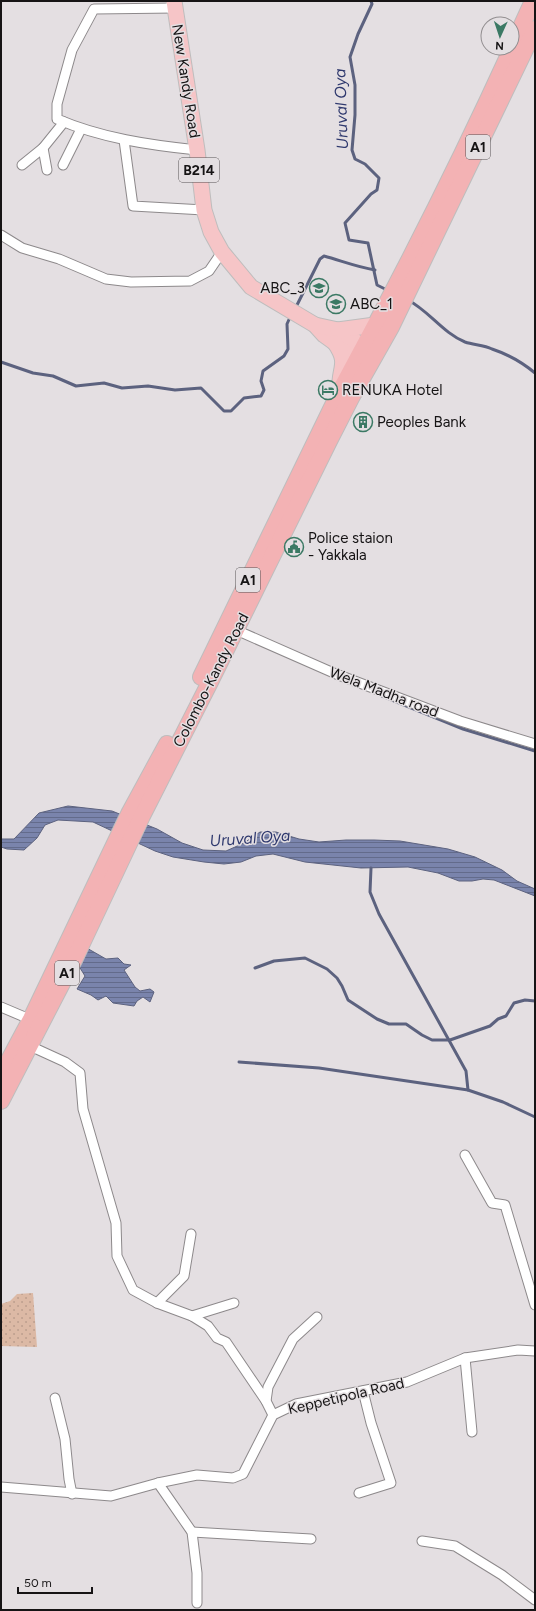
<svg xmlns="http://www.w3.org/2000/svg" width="536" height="1611" font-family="Figtree,sans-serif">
<defs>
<pattern id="park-dots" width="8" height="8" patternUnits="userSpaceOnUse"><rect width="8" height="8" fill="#dcb9a5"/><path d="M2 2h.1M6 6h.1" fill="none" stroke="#bc9e8d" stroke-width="1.8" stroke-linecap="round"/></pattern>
<pattern id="water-rules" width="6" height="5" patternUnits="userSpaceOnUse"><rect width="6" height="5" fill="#7a84ac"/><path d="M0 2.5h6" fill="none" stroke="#636b8b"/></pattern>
</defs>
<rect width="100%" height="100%" fill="#e4dfe2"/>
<path fill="url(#park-dots)" d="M 33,1293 L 37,1347 L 1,1346 L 1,1304 L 10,1301 L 17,1294 Z"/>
<g fill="url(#water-rules)" stroke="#5c627f">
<path d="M 68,806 L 112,811 L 157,829 L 182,843 L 203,850 L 226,851 L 244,843 L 260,832 L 276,832 L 299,839 L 319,842 L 346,840 L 374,840 L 400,841 L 448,849 L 475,857 L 502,870 L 517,881 L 535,889 L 535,896 L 494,880 L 483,879 L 472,881 L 459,881 L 438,873 L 408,867 L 361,868 L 305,862 L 273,854 L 256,856 L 241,862 L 224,864 L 204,862 L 173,857 L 155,851 L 93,822 L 58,820 L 45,825 L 37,838 L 24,850 L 7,849 L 1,847 L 1,839 L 14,839 L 39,813 Z"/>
<path d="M 85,947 L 106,959 L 118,958 L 124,964 L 131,965 L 124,970 L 135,987 L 140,991 L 150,989 L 154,992 L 150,1002 L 143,997 L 137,1001 L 134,1006 L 113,1003 L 106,996 L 98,1000 L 91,995 L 77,989 L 85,976 L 77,963 Z"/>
</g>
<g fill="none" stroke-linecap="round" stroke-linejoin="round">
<g stroke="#5c627f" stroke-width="3">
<path d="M 371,1 L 372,4 L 358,34 L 350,57 L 355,85 L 355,115 L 352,150 L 355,159 L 365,164 L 379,178 L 377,190 L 371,194 L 345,223 L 349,240 L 368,243 L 377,285 L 387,290"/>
<path d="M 408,300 C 429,311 443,333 465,342 C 474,345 484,345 492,349 C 507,354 523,363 535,373"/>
<path d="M 295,309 L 320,259 L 324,256 C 342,261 357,267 375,270"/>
<path d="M 1,362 L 33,373 L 53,376 L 76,386 L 104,383 L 122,388 L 148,386 L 175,390 L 201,388 L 224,411 L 231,411 L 244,398 L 261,396 L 264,390 L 261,381 L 263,371 L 284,356 L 288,349 L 287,324 L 291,315"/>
<path d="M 382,696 L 463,729 L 535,751"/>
<path d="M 371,868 L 370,892 L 379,914 L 466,1071 L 468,1090"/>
<path d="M 255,968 L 274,961 L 305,958 L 327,969 L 337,978 L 342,986 L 348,1000 L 377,1019 L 389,1024 L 406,1024 L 422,1035 L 432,1040 L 450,1040 L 490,1026 L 498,1019 L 506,1016 L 514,1003 L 525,1000 L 535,1001"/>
<path d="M 239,1062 L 319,1068 L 468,1090 L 503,1102 L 535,1117"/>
</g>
<defs>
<g id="minor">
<path d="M 175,8 L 94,9 L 72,50 L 57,104 L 57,119 C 101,138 149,145 197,150"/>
<path d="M 124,140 L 133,206 L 204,210"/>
<path d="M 43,148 L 47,170"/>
<path d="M 22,165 L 43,148 L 64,122"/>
<path d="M 63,165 L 81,129"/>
<path d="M 1,235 L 22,248 L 59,259 L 106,279 L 131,282 L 190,281 L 209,271 L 222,252"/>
<path d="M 236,630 L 336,674 L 460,721 L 535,744"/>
<path d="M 1,1007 L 34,1021"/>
<path d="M 30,1046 L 65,1062 L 80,1073 L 83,1109 L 116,1223 L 117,1256 L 133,1290 L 157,1303 L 192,1316 L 208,1326 L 217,1338 L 226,1342 L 266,1401"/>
<path d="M 465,1155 L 492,1203 L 505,1205 L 535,1305"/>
<path d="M 157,1303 L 184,1276 L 191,1234"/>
<path d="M 192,1316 L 234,1303"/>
<path d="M 465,1358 L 472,1432"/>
<path d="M 55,1398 L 65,1439 L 69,1479 L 72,1494"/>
<path d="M 273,1415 L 266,1401 L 268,1387 L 293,1339 L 317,1317"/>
<path d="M 158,1483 L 192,1532 L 197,1573 L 197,1603"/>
<path d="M 1,1487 L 111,1496 L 158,1483 L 197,1475 L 233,1478 L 243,1474 L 273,1415 L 296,1404 L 407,1382 L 465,1358 L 518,1350 L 535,1351"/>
<path d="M 359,1493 L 391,1483 L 371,1423 L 363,1391"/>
<path d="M 192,1532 L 311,1539"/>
<path d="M 422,1541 L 455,1546 L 502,1575 L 535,1600"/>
</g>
<g id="primary">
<path d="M 174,1 L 197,150 L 204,210 L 211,232 L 222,252 L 251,287 L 315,325 L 324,335 L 335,343 L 371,359"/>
<path d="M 315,325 L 338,330 L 361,345"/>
<path d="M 338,330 L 375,325"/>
<path d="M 335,343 C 350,365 338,368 340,390"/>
</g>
<g id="trunk">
<path d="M 512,47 L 533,1"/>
<path d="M 201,677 L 340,391 C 401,279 459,164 512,48"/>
<path d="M 1,1075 L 31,1019 L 130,812 L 167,744"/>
<path d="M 1,1101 L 75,958 L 142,816 L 210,682 L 329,441 L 352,396 L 391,327 L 535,29"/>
</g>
</defs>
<use href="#minor" stroke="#8d898b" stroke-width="11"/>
<use href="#primary" stroke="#bebdbd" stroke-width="17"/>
<use href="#trunk" stroke="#bebdbd" stroke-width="18"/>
<use href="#minor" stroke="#fff" stroke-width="9"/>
<use href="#primary" stroke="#f6c5c7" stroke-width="15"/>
<use href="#trunk" stroke="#f3b2b4" stroke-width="16"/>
</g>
<defs>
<symbol id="school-ring" viewBox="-11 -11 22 22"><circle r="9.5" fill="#e4dfe2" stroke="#3b7964" stroke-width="1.5"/><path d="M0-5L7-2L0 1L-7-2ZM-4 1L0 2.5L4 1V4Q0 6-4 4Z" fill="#3b7964"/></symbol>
<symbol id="hotel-ring" viewBox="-11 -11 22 22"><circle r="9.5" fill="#e4dfe2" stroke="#3b7964" stroke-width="1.5"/><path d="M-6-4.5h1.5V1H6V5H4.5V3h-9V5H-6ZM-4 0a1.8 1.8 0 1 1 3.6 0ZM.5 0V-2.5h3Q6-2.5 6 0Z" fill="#3b7964"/></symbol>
<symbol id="building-ring" viewBox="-11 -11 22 22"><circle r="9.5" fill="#e4dfe2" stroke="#3b7964" stroke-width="1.5"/><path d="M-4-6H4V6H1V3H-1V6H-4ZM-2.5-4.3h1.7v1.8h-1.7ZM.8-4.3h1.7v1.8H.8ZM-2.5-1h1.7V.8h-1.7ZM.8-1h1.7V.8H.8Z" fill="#3b7964"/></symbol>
<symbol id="civic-ring" viewBox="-11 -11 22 22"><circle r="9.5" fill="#e4dfe2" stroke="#3b7964" stroke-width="1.5"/><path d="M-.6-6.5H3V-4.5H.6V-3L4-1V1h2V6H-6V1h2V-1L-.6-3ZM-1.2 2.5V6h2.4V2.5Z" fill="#3b7964"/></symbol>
</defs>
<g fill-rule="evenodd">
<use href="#school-ring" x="308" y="277" width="22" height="22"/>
<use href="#school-ring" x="325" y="293" width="22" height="22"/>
<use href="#hotel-ring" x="317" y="379" width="22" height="22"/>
<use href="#building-ring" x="352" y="411" width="22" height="22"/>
<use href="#civic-ring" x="283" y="536" width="22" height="22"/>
</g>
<g text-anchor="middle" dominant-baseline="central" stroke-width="3" stroke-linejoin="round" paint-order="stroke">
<g fill="#e4dfe2" stroke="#545152" stroke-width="1">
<rect x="466" y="135" width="24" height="24" rx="3"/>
<rect x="179" y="158" width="40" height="24" rx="3"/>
<rect x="236" y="568" width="24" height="24" rx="3"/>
<rect x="55" y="961" width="24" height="24" rx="3"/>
</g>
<g font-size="14" font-weight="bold" fill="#161415">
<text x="478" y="147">A1</text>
<text x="199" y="170">B214</text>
<text x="248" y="580">A1</text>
<text x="67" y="973">A1</text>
</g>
<g font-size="15" fill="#161415" stroke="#e4dfe2">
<text transform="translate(186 81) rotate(81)">New Kandy Road</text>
<text transform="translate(211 680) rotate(-63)">Colombo-Kandy Road</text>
<text transform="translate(384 692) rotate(21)">Wela Madha road</text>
<text transform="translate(346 1396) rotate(-13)">Keppetipola Road</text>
</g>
<g font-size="15" fill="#161415" stroke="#e4dfe2" text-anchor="start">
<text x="305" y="288" text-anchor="end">ABC_3</text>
<text x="350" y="304">ABC_1</text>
<text x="342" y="390">RENUKA Hotel</text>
<text x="377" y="422">Peoples Bank</text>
<text x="308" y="538">Police staion<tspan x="308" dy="17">- Yakkala</tspan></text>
</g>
<g font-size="16" font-style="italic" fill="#2f396e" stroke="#e4dfe2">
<text transform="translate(341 109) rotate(-92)">Uruval Oya</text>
<text transform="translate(250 838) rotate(-4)">Uruval Oya</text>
</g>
</g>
<rect width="536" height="1611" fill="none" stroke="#161415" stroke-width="4"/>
<g transform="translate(500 36) rotate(183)"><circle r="19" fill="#e4dfe2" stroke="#928e90"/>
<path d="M0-3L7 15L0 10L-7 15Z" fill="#3b7964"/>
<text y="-6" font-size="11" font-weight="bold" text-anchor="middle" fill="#161415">N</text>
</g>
<path d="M18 1587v6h74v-6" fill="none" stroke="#161415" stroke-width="2"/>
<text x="24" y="1587" font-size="12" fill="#161415" stroke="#e4dfe2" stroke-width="3" paint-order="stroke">50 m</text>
</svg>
